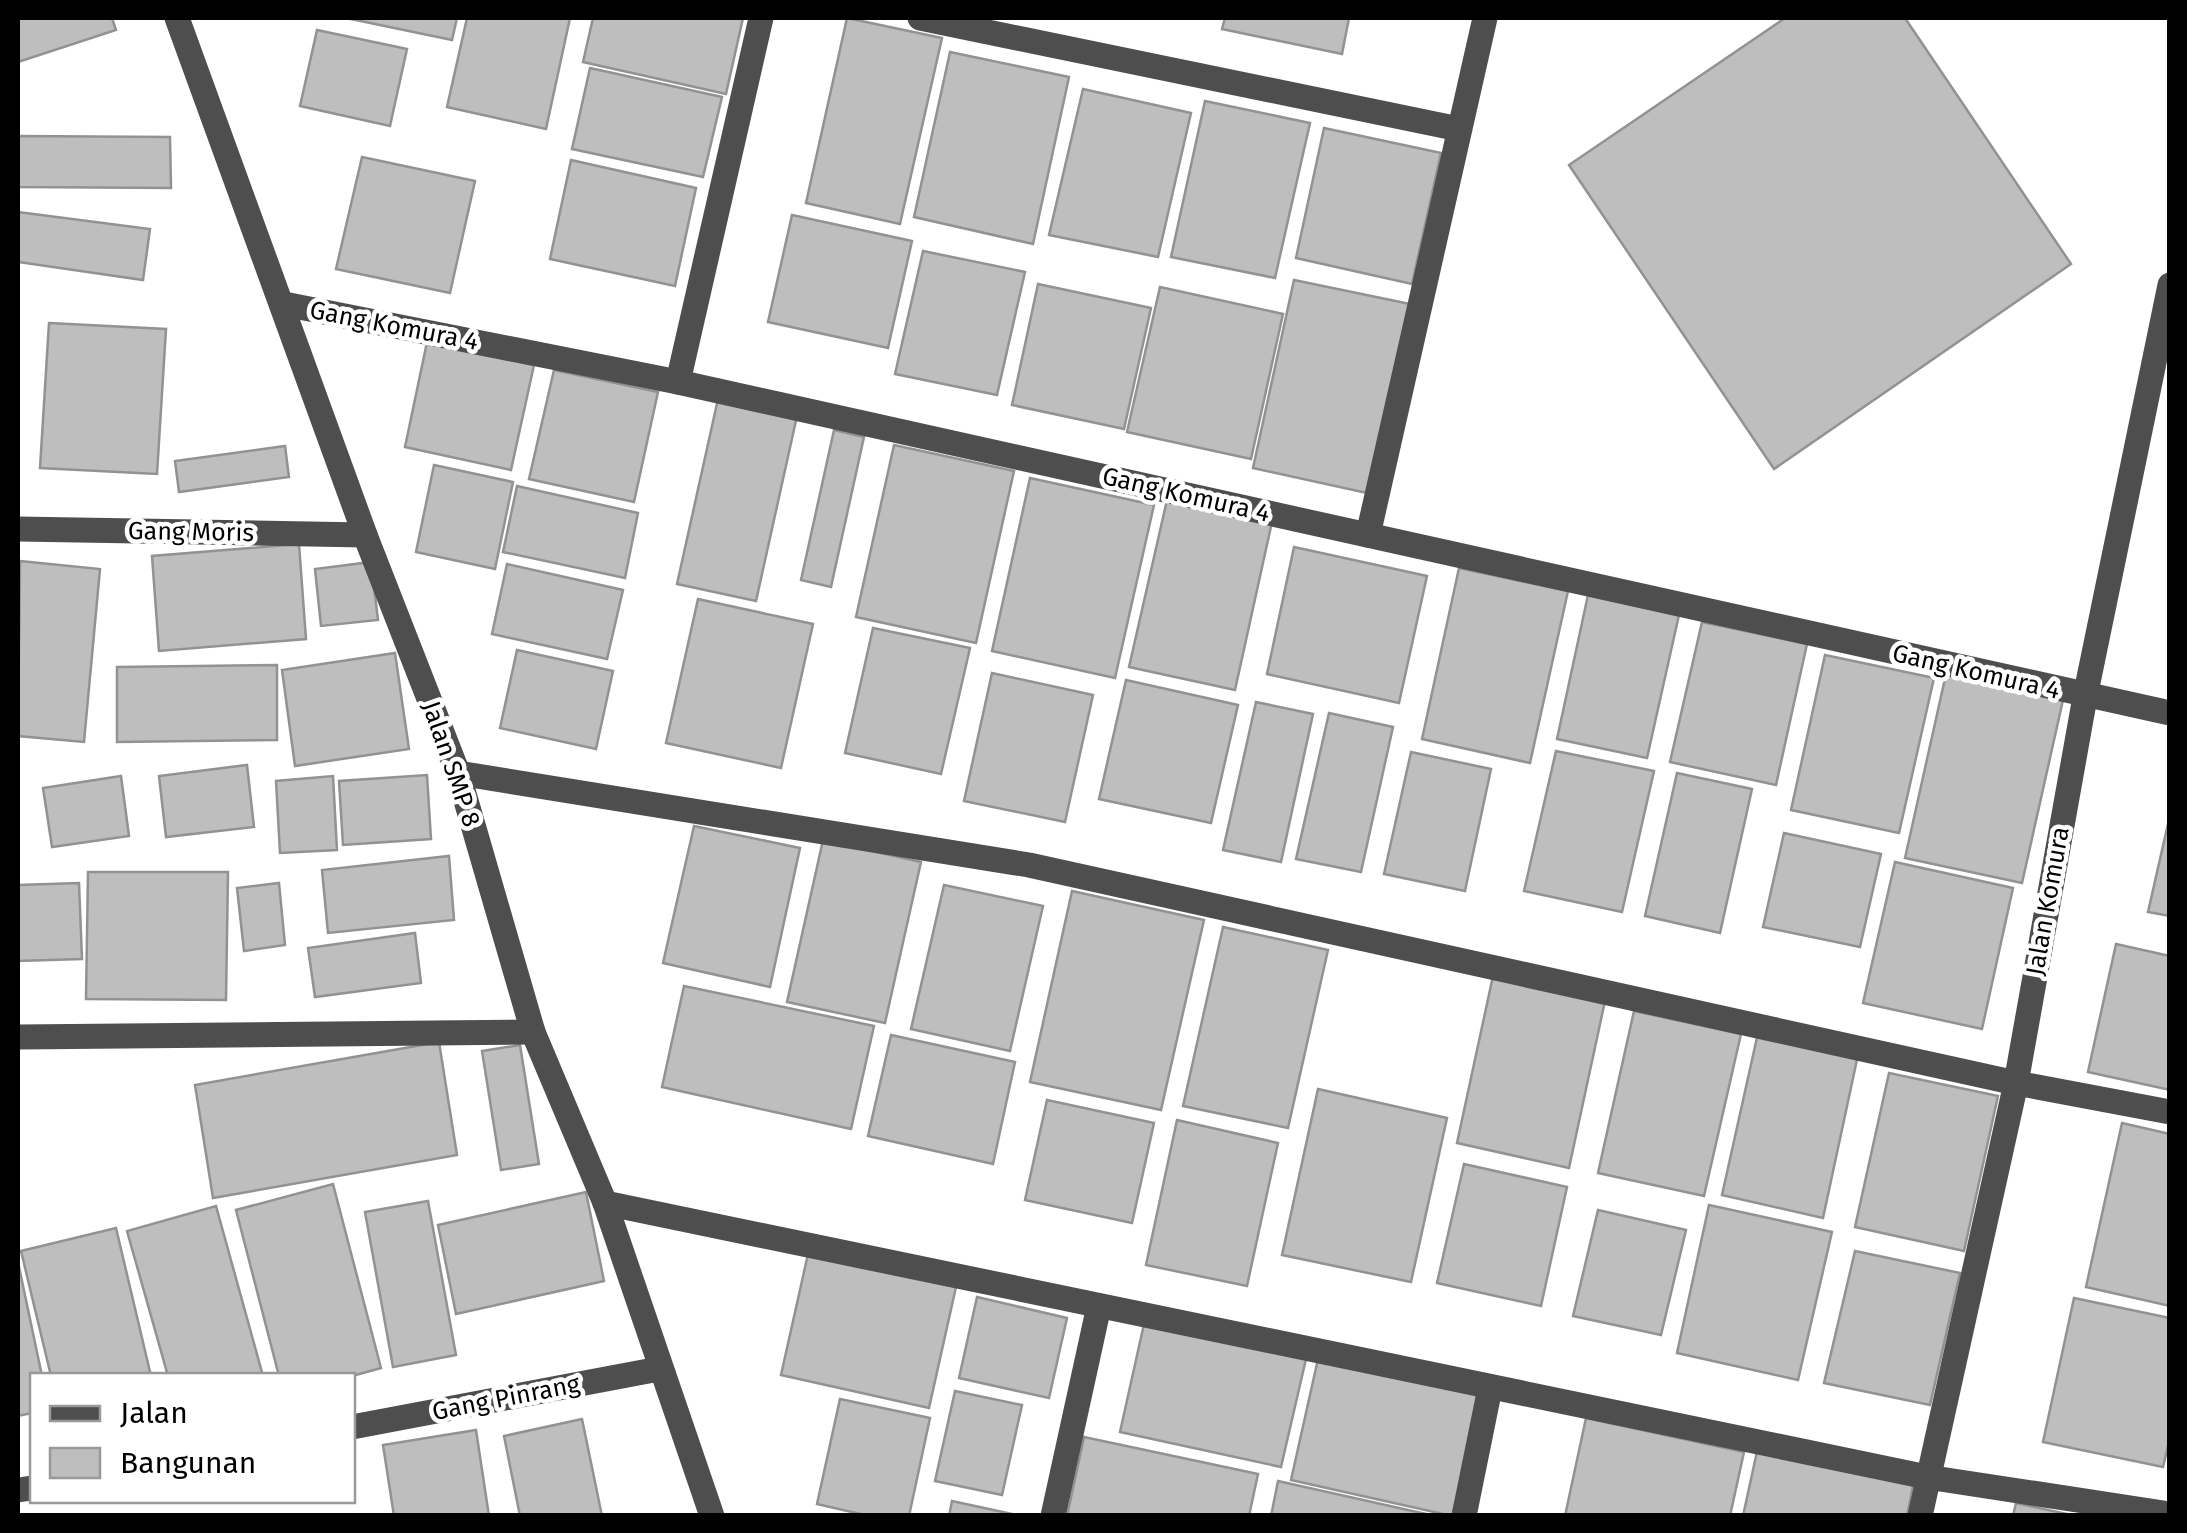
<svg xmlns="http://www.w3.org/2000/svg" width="2187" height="1533" font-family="'Fira Sans',sans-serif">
<rect width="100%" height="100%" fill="#fff"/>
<g fill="#bebebe" stroke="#929292" stroke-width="2.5">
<path d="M 18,18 L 112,18 L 116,30 L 18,62 Z"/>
<path d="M 346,18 L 457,18 L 452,40 Z"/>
<path d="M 467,18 L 570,18 L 546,129 L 447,107 Z"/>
<path d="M 593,18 L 743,18 L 726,94 L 583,62 Z"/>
<path d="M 847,18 L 942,38 L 900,224 L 806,203 Z"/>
<path d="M 1225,18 L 1349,18 L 1342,54 L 1222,29 Z"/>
<path d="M 1785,18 L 1905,18 L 2071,264 L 1774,469 L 1569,165 Z"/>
<path d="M 317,30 L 407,49 L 390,126 L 300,106 Z"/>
<path d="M 950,52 L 1069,77 L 1033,244 L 914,217 Z"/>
<path d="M 590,68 L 722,97 L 703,177 L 572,149 Z"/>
<path d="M 1083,89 L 1191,113 L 1158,257 L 1049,235 Z"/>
<path d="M 1205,101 L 1310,123 L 1275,278 L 1171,257 Z"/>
<path d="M 1324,128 L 1441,153 L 1412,284 L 1296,258 Z"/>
<path d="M 18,136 L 170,137 L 171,188 L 18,187 Z"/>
<path d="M 362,157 L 475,181 L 450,293 L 336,269 Z"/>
<path d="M 571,160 L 696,188 L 675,286 L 550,259 Z"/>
<path d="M 18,212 L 150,229 L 143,280 L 18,262 Z"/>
<path d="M 792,215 L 912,241 L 888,348 L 768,322 Z"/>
<path d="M 923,251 L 1025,272 L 997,395 L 895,374 Z"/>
<path d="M 1294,280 L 1410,304 L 1367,493 L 1253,468 Z"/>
<path d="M 1038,284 L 1151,308 L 1124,429 L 1012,405 Z"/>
<path d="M 1160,287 L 1283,314 L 1251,459 L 1127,432 Z"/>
<path d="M 49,323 L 166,329 L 157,474 L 40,468 Z"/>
<path d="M 427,342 L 534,365 L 511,470 L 405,447 Z"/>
<path d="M 554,370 L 658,392 L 634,502 L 529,479 Z"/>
<path d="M 718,399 L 797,416 L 756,601 L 677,584 Z"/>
<path d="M 834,430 L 864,437 L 831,587 L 801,580 Z"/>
<path d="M 894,445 L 1014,471 L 976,643 L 856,617 Z"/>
<path d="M 285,446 L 289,477 L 179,492 L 175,461 Z"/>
<path d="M 434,465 L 513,482 L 495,569 L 416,552 Z"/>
<path d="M 1030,478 L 1154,505 L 1115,678 L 992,651 Z"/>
<path d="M 517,486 L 638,513 L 625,578 L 503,552 Z"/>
<path d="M 1167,500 L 1272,522 L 1235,690 L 1129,667 Z"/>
<path d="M 299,544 L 306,639 L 159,651 L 152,556 Z"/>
<path d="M 1294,547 L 1427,576 L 1399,703 L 1267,674 Z"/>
<path d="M 20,561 L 100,569 L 84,742 L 18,736 Z"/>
<path d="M 371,562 L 378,620 L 321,626 L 315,569 Z"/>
<path d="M 507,564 L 623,590 L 607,659 L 492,634 Z"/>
<path d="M 1459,568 L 1568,591 L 1530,763 L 1422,739 Z"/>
<path d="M 1588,595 L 1679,615 L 1647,758 L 1557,739 Z"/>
<path d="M 698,599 L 813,624 L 781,768 L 666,743 Z"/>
<path d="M 1702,622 L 1807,644 L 1776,785 L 1670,762 Z"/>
<path d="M 873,628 L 970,648 L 941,774 L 845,753 Z"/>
<path d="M 517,650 L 613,671 L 596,749 L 500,728 Z"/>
<path d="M 395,653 L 409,749 L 295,766 L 282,670 Z"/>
<path d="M 1825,655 L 1934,678 L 1899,833 L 1791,810 Z"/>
<path d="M 277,665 L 277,740 L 117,742 L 117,667 Z"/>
<path d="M 992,673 L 1093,695 L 1065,822 L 964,801 Z"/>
<path d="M 1946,674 L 2063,700 L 2022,883 L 1905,858 Z"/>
<path d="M 1126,680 L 1238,705 L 1211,823 L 1099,799 Z"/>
<path d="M 1256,702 L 1313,714 L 1281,862 L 1223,850 Z"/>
<path d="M 1329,713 L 1393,727 L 1361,872 L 1296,859 Z"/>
<path d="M 1556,751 L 1654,771 L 1622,912 L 1524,891 Z"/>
<path d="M 1411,752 L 1491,769 L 1465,891 L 1384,874 Z"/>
<path d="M 247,765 L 254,827 L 166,837 L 159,776 Z"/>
<path d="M 1677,773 L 1752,789 L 1720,933 L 1645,916 Z"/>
<path d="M 427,775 L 431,839 L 343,845 L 339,781 Z"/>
<path d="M 121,776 L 129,836 L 52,847 L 43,788 Z"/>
<path d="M 333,776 L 337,850 L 280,853 L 276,781 Z"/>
<path d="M 2170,815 L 2170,916 L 2148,912 Z"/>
<path d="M 694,826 L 800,848 L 770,987 L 663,963 Z"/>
<path d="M 1784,833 L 1881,854 L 1860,947 L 1763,927 Z"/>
<path d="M 823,840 L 921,862 L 885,1023 L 787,1002 Z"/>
<path d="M 449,856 L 454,920 L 328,933 L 322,870 Z"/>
<path d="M 1895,862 L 2013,888 L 1982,1029 L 1863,1003 Z"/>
<path d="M 88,872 L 228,872 L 226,1000 L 86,999 Z"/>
<path d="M 79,883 L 82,959 L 18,961 L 18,885 Z"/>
<path d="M 279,883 L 285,945 L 244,951 L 237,888 Z"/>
<path d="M 944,885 L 1043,906 L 1010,1051 L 911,1029 Z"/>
<path d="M 1072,891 L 1204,920 L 1161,1110 L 1030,1082 Z"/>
<path d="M 1223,927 L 1328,950 L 1288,1128 L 1183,1106 Z"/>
<path d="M 415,933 L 421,983 L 315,997 L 308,948 Z"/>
<path d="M 2116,944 L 2170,956 L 2170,1090 L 2088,1072 Z"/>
<path d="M 1493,976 L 1605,1001 L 1569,1168 L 1457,1143 Z"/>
<path d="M 684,986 L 874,1026 L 851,1129 L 662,1087 Z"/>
<path d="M 1634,1011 L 1741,1034 L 1704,1196 L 1598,1173 Z"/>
<path d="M 1758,1033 L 1858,1055 L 1823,1218 L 1722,1195 Z"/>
<path d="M 891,1035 L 1015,1062 L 993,1164 L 868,1136 Z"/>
<path d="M 439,1042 L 457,1155 L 213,1198 L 195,1085 Z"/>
<path d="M 520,1045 L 539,1164 L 501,1170 L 482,1051 Z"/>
<path d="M 1889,1073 L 1998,1096 L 1964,1251 L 1855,1227 Z"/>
<path d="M 1318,1089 L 1447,1118 L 1411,1282 L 1282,1255 Z"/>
<path d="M 1047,1100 L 1154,1123 L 1132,1223 L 1025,1200 Z"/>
<path d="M 1177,1120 L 1278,1143 L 1247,1286 L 1146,1265 Z"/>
<path d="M 2122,1123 L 2170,1134 L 2170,1306 L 2086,1287 Z"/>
<path d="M 1464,1164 L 1567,1187 L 1541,1306 L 1437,1283 Z"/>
<path d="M 333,1184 L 381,1368 L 352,1376 L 279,1376 L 236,1210 Z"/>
<path d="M 586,1192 L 604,1281 L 456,1314 L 438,1225 Z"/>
<path d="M 428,1201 L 456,1355 L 393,1367 L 365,1212 Z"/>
<path d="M 1709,1205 L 1832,1232 L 1798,1380 L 1677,1353 Z"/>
<path d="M 216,1206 L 263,1376 L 168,1376 L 127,1231 Z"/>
<path d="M 1598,1210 L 1686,1230 L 1661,1335 L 1573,1316 Z"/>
<path d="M 116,1228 L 151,1376 L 51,1376 L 21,1251 Z"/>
<path d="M 1855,1251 L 1960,1273 L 1930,1405 L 1824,1383 Z"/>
<path d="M 808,1254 L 956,1287 L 929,1408 L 781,1375 Z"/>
<path d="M 18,1262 L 42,1376 L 32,1376 L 32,1413 L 18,1416 Z"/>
<path d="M 977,1297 L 1067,1318 L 1049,1398 L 959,1378 Z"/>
<path d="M 2074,1298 L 2170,1318 L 2170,1437 L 2163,1467 L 2043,1442 Z"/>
<path d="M 1144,1324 L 1306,1359 L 1281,1467 L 1120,1432 Z"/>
<path d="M 1318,1359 L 1482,1395 L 1452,1516 L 1291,1480 Z"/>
<path d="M 955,1391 L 1022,1405 L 1002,1495 L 935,1481 Z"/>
<path d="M 840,1399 L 930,1418 L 909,1516 L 869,1516 L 817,1504 Z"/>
<path d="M 1586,1418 L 1744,1452 L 1730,1516 L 1565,1516 Z"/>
<path d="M 582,1419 L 602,1516 L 520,1516 L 504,1436 Z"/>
<path d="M 476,1430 L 489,1516 L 394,1516 L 383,1445 Z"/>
<path d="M 1084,1437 L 1258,1474 L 1249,1516 L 1067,1516 Z"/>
<path d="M 1758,1447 L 1914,1481 L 1907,1516 L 1743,1516 Z"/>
<path d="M 1278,1481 L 1435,1516 L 1271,1516 Z"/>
<path d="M 952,1501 L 1012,1514 L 949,1516 Z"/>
<path d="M 2016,1503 L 2076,1516 L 2013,1516 Z"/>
</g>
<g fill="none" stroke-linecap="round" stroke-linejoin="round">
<g stroke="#4e4e4e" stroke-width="25">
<path d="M 177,18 L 365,535 L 458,773 L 533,1032 L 605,1203 L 712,1516"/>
<path d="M 920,18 L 1459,129"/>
<path d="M 284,304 L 678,382 L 2170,713"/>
<path d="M 678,382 L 761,18"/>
<path d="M 18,529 L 365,535"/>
<path d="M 1368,535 L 1485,18"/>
<path d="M 458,773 L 1029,865 L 2016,1083 L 2170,1112"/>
<path d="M 18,1037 L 533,1032"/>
<path d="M 605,1203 L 1927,1477 L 2170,1514"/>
<path d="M 352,1427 L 659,1369"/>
<path d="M 18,1490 L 32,1488"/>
<path d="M 1053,1516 L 1099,1306"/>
<path d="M 1464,1516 L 1490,1388"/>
<path d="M 1920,1516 L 2016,1083 L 2085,697 L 2170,285"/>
</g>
</g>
<g text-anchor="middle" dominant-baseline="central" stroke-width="9" stroke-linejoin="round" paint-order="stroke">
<g font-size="25" fill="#000" stroke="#fff">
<text transform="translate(394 326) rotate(11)">Gang Komura 4</text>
<text transform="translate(1186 495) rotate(13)">Gang Komura 4</text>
<text transform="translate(191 532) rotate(1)">Gang Moris</text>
<text transform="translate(1976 672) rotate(13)">Gang Komura 4</text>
<text transform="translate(451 764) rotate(71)">Jalan SMP 8</text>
<text transform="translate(2048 901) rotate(-80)">Jalan Komura</text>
<text transform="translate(506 1398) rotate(-11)">Gang Pinrang</text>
</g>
</g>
<rect width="2187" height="1533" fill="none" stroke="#000000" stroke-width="40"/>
<rect x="30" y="1373" width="325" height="130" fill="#ffffff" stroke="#999999" stroke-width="2.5"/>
<rect x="50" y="1406" width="50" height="15" fill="#4e4e4e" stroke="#999999" stroke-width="2.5"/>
<text x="120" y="1423" font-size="30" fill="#000000">Jalan</text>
<rect x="50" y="1448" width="50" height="30" fill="#bebebe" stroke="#999999" stroke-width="2.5"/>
<text x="120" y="1473" font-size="30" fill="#000000">Bangunan</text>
</svg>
